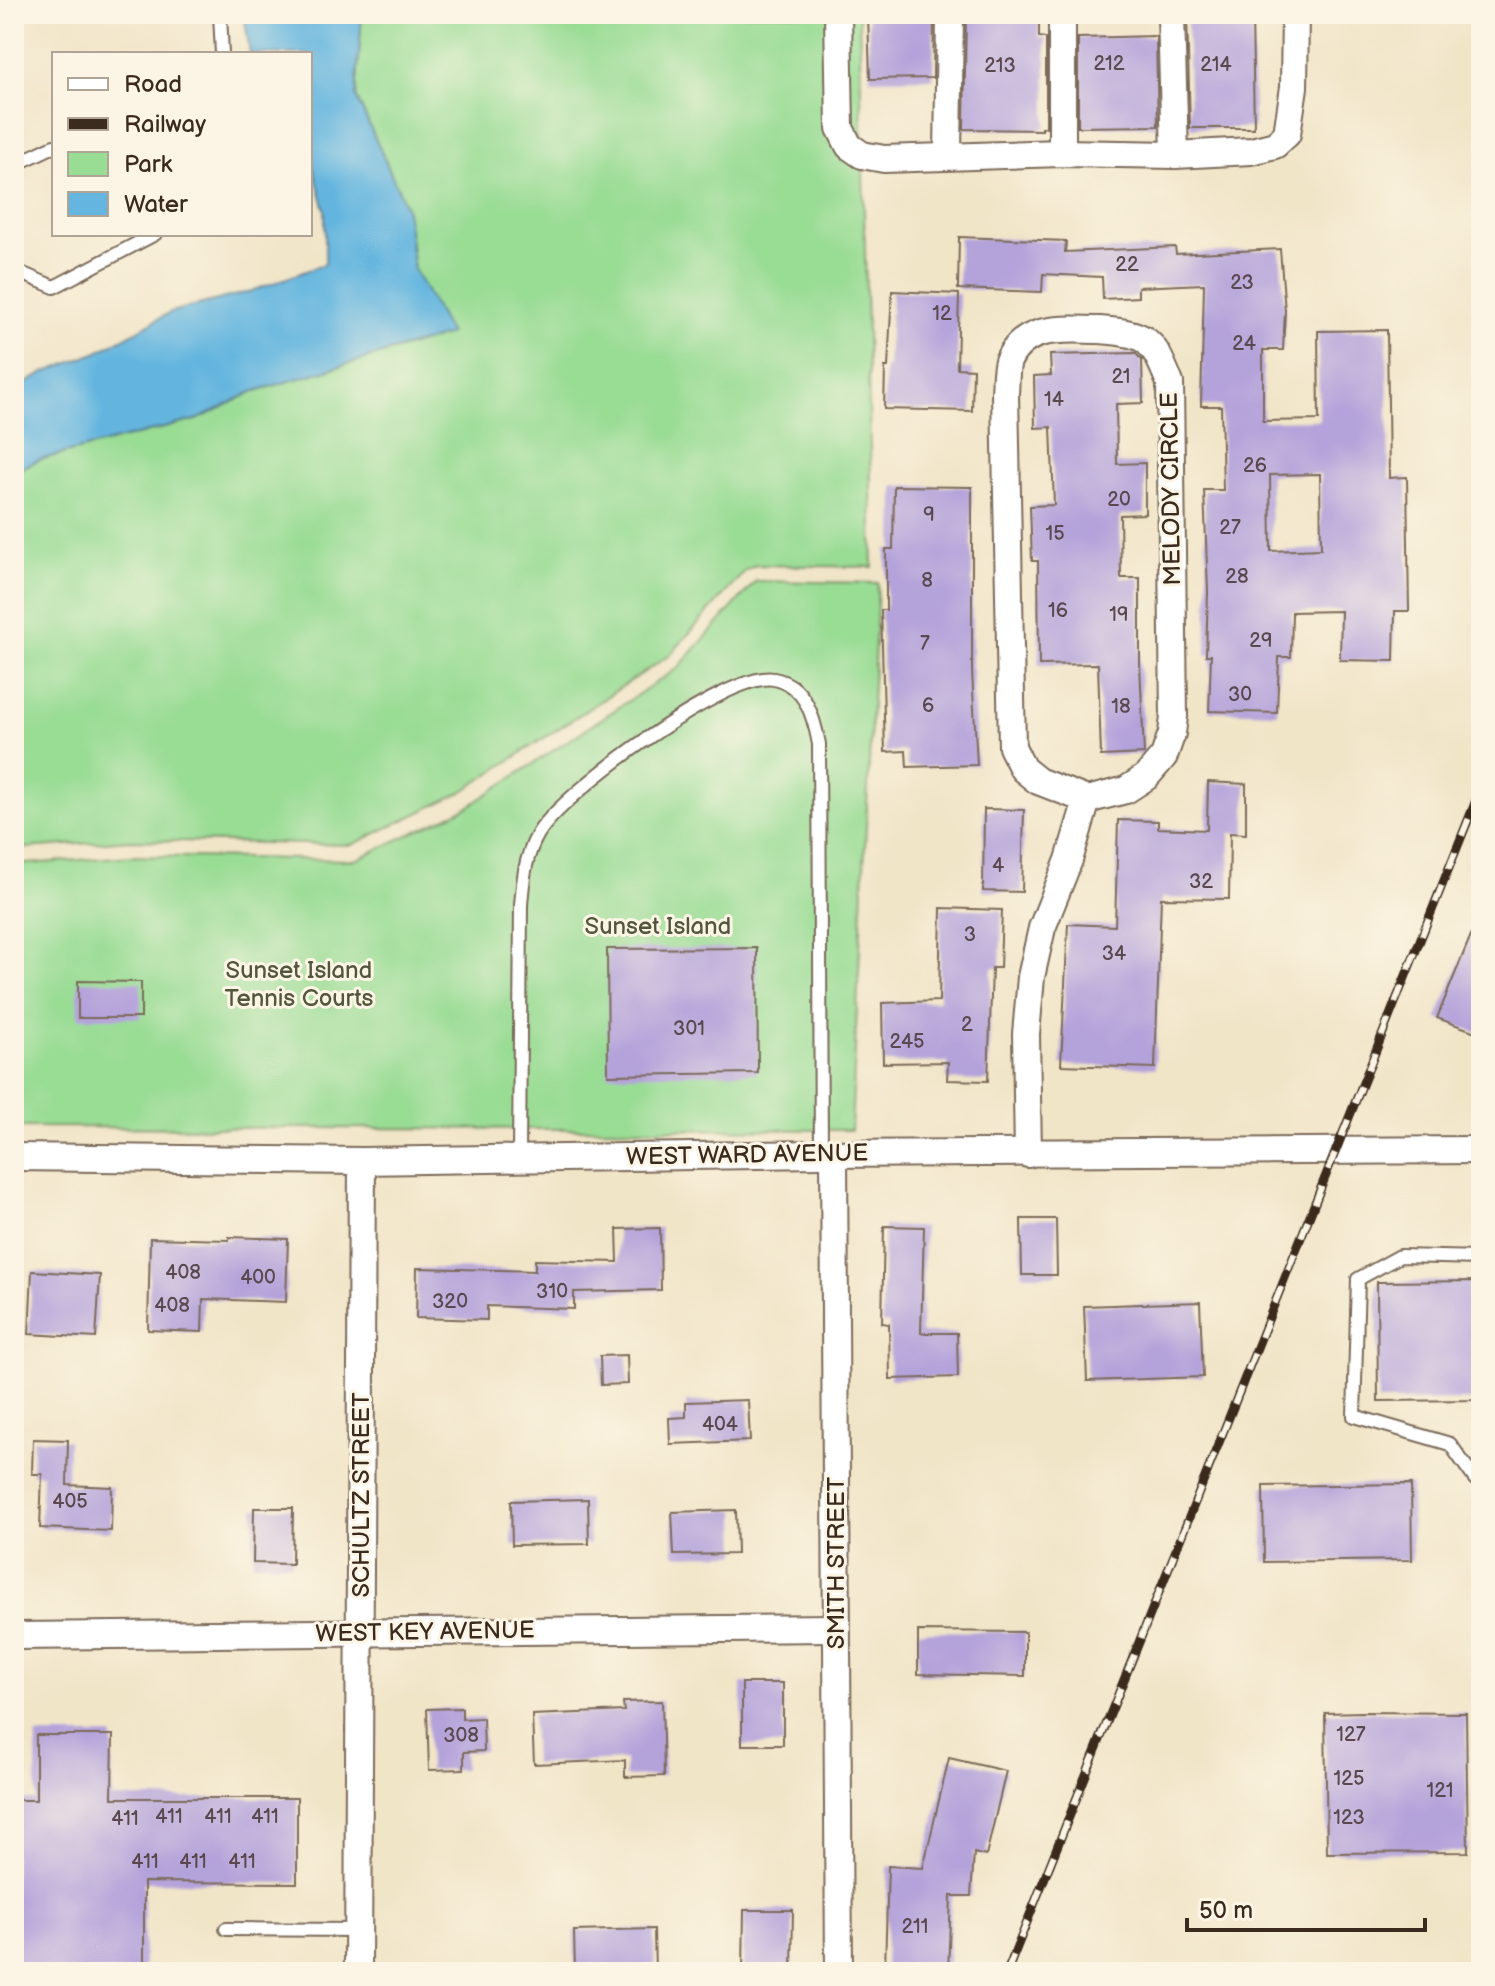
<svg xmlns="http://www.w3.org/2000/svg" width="1495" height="1986" font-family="'Balsamiq Sans',sans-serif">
<rect width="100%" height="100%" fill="#fcf5e5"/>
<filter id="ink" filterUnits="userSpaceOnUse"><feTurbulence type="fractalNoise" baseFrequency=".0125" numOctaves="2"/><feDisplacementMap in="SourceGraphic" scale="16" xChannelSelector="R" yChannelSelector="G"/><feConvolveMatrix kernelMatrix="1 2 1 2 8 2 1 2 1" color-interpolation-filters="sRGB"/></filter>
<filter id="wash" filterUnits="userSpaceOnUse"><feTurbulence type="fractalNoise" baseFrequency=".006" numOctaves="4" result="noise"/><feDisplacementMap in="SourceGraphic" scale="32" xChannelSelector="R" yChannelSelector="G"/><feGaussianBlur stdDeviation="1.8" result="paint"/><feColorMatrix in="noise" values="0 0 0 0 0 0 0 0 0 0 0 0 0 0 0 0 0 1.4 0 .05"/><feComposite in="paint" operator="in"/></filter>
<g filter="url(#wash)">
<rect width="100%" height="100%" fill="#f1e5c8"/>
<g fill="#99dc94" stroke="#6a8359" stroke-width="2">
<path d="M 362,14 L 859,14 L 873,567 L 756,565 L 746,570 L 670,655 L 462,792 L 352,845 L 131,840 L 14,849 L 14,472 L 38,460 L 199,419 L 252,392 L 450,334 L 414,270 L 406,207 L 356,96 Z"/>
<path d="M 756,581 L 878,583 L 851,1130 L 14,1127 L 14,865 L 132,856 L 355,860 L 468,807 L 678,668 Z"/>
</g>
<path fill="#64b5df" stroke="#50707e" stroke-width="2" d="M 244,14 L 362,14 L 356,96 L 406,207 L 414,270 L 450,334 L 252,392 L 199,419 L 38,460 L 14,472 L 14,390 L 44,373 L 98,352 L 171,312 L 252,291 L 325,264 L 325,210 L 310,155 L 310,54 L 250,54 Z"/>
<g id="blocks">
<g fill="#b4a2da" fill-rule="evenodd">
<path d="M 868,14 L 934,14 L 933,78 L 870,79 Z"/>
<path d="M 966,14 L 1039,14 L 1039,37 L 1046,38 L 1046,127 L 1042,127 L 1042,130 L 964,129 Z"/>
<path d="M 1187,14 L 1252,14 L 1254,128 L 1190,128 Z"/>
<path d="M 1156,36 L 1158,126 L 1078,127 L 1078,38 Z"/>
<path d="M 959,237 L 1066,241 L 1065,252 L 1175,247 L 1176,254 L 1280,249 L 1285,311 L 1283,350 L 1263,350 L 1263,421 L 1319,420 L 1318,331 L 1387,330 L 1389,478 L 1407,477 L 1409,611 L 1395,611 L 1394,661 L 1340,660 L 1341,611 L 1292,612 L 1291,657 L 1279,657 L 1277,713 L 1209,711 L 1211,655 L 1206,655 L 1208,592 L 1204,490 L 1223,490 L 1221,406 L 1201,406 L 1204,284 L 1138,287 L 1138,297 L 1103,299 L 1102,277 L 1043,274 L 1042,292 L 958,289 ZM 1320,474 L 1321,549 L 1271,551 L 1270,475 Z"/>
<path d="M 892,291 L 959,294 L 957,368 L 973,369 L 972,411 L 884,409 L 885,367 L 888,367 Z"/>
<path d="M 1135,353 L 1142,360 L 1143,403 L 1116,404 L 1117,464 L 1145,463 L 1145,514 L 1120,515 L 1121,578 L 1140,578 L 1140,663 L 1144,754 L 1101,756 L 1098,664 L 1039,665 L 1038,561 L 1032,561 L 1030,506 L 1054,505 L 1051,427 L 1035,428 L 1034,376 L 1051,375 L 1050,355 Z"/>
<path d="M 894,486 L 972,487 L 972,671 L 977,765 L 907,767 L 906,751 L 885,752 L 881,610 L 886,610 L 886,549 L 893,549 Z"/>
<path d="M 1208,782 L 1246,784 L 1246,834 L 1230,833 L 1229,899 L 1161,898 L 1155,1068 L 1061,1065 L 1068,924 L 1115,926 L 1118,820 L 1158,821 L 1158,828 L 1207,830 Z"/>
<path d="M 984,809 L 1024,810 L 1022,892 L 983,891 Z"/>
<path d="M 941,908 L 1002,910 L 1000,968 L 992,968 L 988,1081 L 947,1080 L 948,1062 L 883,1063 L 882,1003 L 939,1001 Z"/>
<path d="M 1480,913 L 1481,913 L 1481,1034 L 1437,1018 Z"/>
<path d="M 757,948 L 758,1073 L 608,1075 L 607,949 Z"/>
<path d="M 78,981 L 141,982 L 141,1018 L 78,1018 Z"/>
<path d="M 1021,1219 L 1056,1219 L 1057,1275 L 1022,1275 Z"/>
<path d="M 884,1226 L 924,1227 L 921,1333 L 957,1333 L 958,1377 L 890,1379 L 889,1324 L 882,1323 Z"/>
<path d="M 660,1228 L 661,1290 L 574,1292 L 574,1309 L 487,1306 L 487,1320 L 416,1318 L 417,1268 L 535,1271 L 535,1260 L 618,1262 L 617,1229 Z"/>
<path d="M 229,1237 L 288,1239 L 286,1302 L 203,1299 L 202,1332 L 148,1330 L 150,1238 L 229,1240 Z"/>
<path d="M 32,1271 L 100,1275 L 96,1338 L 29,1334 Z"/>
<path d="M 1481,1281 L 1481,1400 L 1378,1401 L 1377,1282 Z"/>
<path d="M 1200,1302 L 1203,1377 L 1087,1381 L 1084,1306 Z"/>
<path d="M 627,1355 L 628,1384 L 601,1385 L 600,1356 Z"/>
<path d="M 748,1400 L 750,1441 L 670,1444 L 669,1418 L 686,1417 L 686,1402 Z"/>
<path d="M 33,1439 L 68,1440 L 67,1485 L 112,1487 L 111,1531 L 40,1528 L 42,1474 L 32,1474 Z"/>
<path d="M 1411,1484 L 1412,1560 L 1264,1562 L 1263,1486 Z"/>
<path d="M 588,1499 L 589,1544 L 512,1545 L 511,1501 Z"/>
<path d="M 254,1508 L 293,1508 L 292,1564 L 253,1563 Z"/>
<path d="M 736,1510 L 737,1554 L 674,1555 L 672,1512 Z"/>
<path d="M 918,1631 L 1025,1632 L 1025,1676 L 918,1674 Z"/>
<rect x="742" y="1683" width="41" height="62"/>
<path d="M 662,1701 L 664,1776 L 625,1777 L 625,1760 L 534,1764 L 532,1715 L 624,1711 L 623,1702 Z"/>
<path d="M 462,1708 L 462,1719 L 483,1718 L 484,1751 L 464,1752 L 464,1769 L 429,1770 L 427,1709 Z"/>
<path d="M 1363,1712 L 1466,1713 L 1468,1852 L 1327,1853 L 1325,1713 Z"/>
<path d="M 36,1735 L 113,1735 L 112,1798 L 297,1798 L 297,1883 L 144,1882 L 144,1972 L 14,1972 L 14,1800 L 36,1800 Z"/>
<path d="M 949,1758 L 1006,1771 L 986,1856 L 974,1853 L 971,1896 L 951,1896 L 948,1971 L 885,1969 L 888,1866 L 923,1868 Z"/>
<path d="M 744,1910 L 793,1910 L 792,1972 L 743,1972 Z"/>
<path d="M 654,1929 L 655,1972 L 575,1972 L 574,1931 Z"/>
</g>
</g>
</g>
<g filter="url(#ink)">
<use href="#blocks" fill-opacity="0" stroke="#7b6b5a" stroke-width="2"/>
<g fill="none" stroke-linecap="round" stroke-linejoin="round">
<defs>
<g id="service">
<path d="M 220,14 L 222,54"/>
<path d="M 14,165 L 54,146"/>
<path d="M 14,270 L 54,287 L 155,234"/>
<path d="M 519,1158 L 521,905 C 523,880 525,856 538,834 C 561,794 729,670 774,679 C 806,685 814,718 819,744 L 821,1154"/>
<path d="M 1481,1258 L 1400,1256 L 1358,1279 L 1354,1416 L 1450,1444 L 1475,1479 L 1481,1479"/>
<path d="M 226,1929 L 358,1930"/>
</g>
<g id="minor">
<path d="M 838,14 L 840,128 L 849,146 L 862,155 L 884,159 L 1062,153 L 1175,155 L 1251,151 L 1275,145 L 1287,134 L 1294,87 L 1295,14"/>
<path d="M 1062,14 L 1062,153"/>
<path d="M 1171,14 L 1175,155"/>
<path d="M 948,155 L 950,14"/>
<path d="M 1100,330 C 1148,334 1152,338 1170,383 L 1174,717 L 1172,733 L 1164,756 L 1146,777 L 1126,790 L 1087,800 L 1038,781 L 1023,769 L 1012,747 L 1005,393 C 1006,383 1005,370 1008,361 C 1025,323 1066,330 1100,330 Z"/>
<path d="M 834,1154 L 839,1972"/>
<path d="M 1028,1154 L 1026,1034 L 1031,977 L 1042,928 L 1069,860 L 1087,800"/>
<path d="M 14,1157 L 362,1161 L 821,1154 L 1481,1150"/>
<path d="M 14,1636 L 836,1628"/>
<path d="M 358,1972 L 362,1161"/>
</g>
</defs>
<use href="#service" stroke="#7b6b5a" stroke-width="16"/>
<use href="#minor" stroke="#7b6b5a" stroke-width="30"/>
<use href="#service" stroke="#fff" stroke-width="12"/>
<use href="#minor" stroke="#fff" stroke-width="26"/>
<defs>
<path id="rail" d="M 1007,1972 L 1481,788"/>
</defs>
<use href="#rail" stroke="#3b2a1e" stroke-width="9"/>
<use href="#rail" stroke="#fcf5e5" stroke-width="6" stroke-dasharray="18" stroke-linecap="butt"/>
</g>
</g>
<g text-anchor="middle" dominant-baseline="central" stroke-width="6" stroke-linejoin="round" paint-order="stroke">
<g font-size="20" fill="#59484d">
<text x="1109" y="64">212</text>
<text x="1216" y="65">214</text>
<text x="1000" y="66">213</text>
<text x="1127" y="265">22</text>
<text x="1242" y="283">23</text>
<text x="942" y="314">12</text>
<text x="1244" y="344">24</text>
<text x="1121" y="377">21</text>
<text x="1054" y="400">14</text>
<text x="1255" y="466">26</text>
<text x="1119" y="500">20</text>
<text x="929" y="515">9</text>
<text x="1230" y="528">27</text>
<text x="1055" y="534">15</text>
<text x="1237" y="577">28</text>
<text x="927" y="581">8</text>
<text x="1058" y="611">16</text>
<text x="1119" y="615">19</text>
<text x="1261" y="641">29</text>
<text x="925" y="644">7</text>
<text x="1240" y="695">30</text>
<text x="928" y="706">6</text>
<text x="1121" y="707">18</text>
<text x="998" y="866">4</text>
<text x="1201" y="882">32</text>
<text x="970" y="935">3</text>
<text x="1114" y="954">34</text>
<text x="967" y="1025">2</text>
<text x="689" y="1029">301</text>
<text x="907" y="1042">245</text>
<text x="183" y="1273">408</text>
<text x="258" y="1278">400</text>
<text x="552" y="1292">310</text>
<text x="450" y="1302">320</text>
<text x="172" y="1306">408</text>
<text x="720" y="1425">404</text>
<text x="70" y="1502">405</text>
<text x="1351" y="1735">127</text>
<text x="461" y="1736">308</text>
<text x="1349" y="1779">125</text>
<text x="1440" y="1791">121</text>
<text x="169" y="1817">411</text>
<text x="218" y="1817">411</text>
<text x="265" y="1817">411</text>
<text x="1349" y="1818">123</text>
<text x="125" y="1819">411</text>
<text x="145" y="1862">411</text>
<text x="193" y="1862">411</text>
<text x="242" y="1862">411</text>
<text x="915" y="1927">211</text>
</g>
<g font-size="24" fill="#3b2a1e" stroke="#fcf5e5">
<text transform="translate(1171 489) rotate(-91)">MELODY CIRCLE</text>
<text transform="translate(747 1155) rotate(-1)">WEST WARD AVENUE</text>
<text transform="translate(361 1495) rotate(-90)">SCHULTZ STREET</text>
<text transform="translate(836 1563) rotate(-90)">SMITH STREET</text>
<text transform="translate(425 1632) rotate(-1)">WEST KEY AVENUE</text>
</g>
<g font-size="24" fill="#52563c" stroke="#fcf5e5">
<text x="658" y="926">Sunset Island</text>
<text x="299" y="970">Sunset Island<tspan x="299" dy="28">Tennis Courts</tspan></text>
</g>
</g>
<rect width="1495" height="1986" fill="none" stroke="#fcf5e5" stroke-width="48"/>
<rect x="52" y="52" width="260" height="184" fill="#fcf5e5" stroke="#afa495" stroke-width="2"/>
<rect x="68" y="78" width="40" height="12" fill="#ffffff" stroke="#afa495" stroke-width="2"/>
<text x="124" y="92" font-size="24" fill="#3b2a1e">Road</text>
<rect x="68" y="118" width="40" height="12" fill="#3b2a1e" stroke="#afa495" stroke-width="2"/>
<text x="124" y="132" font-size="24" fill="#3b2a1e">Railway</text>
<rect x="68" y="152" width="40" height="24" fill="#99dc94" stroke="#afa495" stroke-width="2"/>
<text x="124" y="172" font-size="24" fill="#3b2a1e">Park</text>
<rect x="68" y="192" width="40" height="24" fill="#64b5df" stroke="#afa495" stroke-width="2"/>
<text x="124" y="212" font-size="24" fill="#3b2a1e">Water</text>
<path d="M1187 1918v12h238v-12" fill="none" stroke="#3b2a1e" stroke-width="4"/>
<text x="1199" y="1918" font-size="24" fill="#3b2a1e" stroke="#fcf5e5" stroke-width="6" paint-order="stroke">50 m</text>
</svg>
